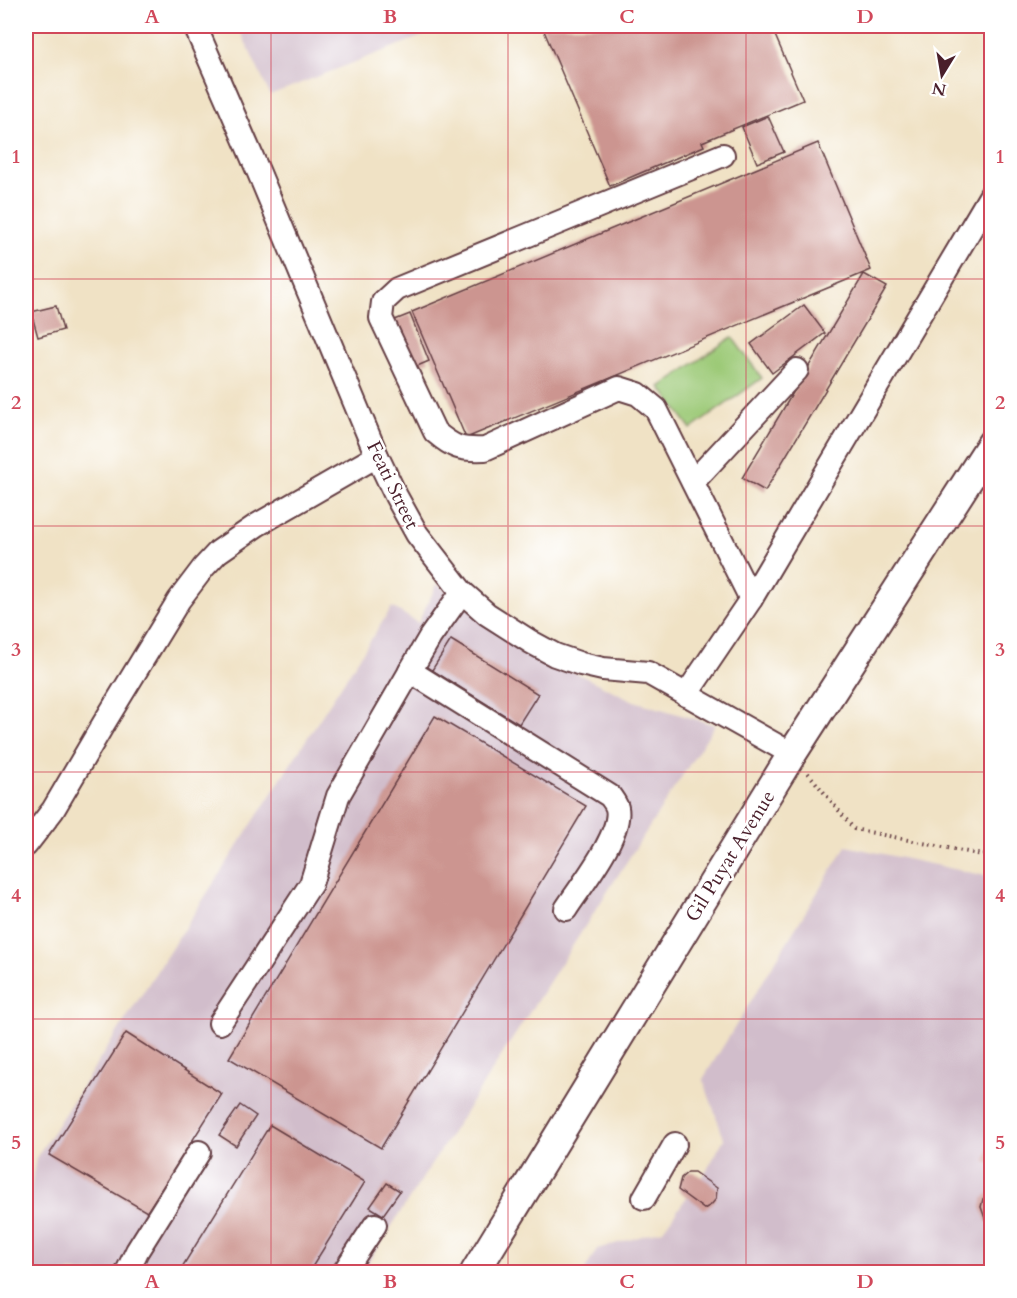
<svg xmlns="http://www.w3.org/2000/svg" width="1017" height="1298" font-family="Cardo,serif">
<rect width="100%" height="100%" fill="#fff"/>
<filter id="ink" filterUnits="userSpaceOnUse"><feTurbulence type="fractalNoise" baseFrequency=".0167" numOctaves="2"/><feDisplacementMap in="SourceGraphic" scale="12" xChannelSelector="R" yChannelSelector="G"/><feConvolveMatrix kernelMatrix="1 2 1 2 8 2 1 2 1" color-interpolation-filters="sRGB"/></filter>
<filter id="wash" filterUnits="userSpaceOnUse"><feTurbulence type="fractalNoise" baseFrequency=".008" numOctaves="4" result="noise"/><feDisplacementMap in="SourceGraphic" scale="24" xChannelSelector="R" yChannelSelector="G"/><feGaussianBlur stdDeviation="1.35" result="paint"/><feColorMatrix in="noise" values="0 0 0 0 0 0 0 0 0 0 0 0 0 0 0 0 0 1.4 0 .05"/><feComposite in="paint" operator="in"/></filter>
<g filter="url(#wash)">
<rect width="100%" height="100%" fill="#f0e2c5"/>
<g fill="#d1bdcb">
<path d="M 238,26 L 448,26 L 270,95 Z"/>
<path d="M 437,584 L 557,664 L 634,701 L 715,725 L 362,1272 L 26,1272 L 26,1221 L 36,1158 L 392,607 L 418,623 Z"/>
<path d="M 846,846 L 991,877 L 991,1272 L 584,1272 L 597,1249 L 663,1230 L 708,1168 L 724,1139 L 703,1079 Z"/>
</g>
<path fill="#9bc976" stroke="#727450" stroke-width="1.5" d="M 732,337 L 762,378 L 691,429 L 660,387 Z"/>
<g id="blocks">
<g fill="#cc9590">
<path d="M 542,26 L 771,26 L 803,100 L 702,142 L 704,146 L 610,186 Z"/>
<path d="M 768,116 L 784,152 L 757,163 L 742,127 Z"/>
<path d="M 818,143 L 871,270 L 466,438 L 412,312 Z"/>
<path d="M 864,274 L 887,287 L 765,491 L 742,478 Z"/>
<path d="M 804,305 L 825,333 L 772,373 L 751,344 Z"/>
<path d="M 56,306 L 63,330 L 38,337 L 31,312 Z"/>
<path d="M 410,314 L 429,361 L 415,367 L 395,320 Z"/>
<path d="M 451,640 L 538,694 L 519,724 L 432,670 Z"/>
<path d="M 435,716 L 586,806 L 381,1148 L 229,1058 Z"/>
<path d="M 126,1033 L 222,1094 L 147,1212 L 49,1155 Z"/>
<path d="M 240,1105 L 256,1116 L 236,1146 L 219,1135 Z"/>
<path d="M 270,1125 L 365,1182 L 309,1272 L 179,1272 Z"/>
<path d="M 991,1141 L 992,1141 L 992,1164 L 985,1162 Z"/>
<path d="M 688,1172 L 694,1172 L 717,1188 L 716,1199 L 711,1205 L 704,1209 L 678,1190 L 681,1178 Z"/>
<path d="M 387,1183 L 400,1191 L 383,1215 L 370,1207 Z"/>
<path d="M 992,1190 L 992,1226 L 986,1221 L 981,1207 L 983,1199 Z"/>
</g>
</g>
</g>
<g filter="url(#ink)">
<use href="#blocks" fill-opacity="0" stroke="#633c42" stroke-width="1.5"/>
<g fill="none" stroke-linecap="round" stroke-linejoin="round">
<defs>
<g id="minor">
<path d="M 195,26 L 259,173 L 377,456 L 396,496 L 417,534 L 462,592 L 487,614 L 531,642 L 555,655 L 581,664 L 603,669 L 648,673 L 792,754"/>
<path d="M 723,155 L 397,289 L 383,302 L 381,318 L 435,432 C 454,448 460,450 485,449 L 619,388 L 638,394 L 656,409 L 751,599"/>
<path d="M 693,482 L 797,370"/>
<path d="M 410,671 L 610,796 C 612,799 616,804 617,808 C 623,834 580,887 566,909"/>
<path d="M 686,695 L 751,599 L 992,193"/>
<path d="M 26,845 L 53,810 L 104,723 L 179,600 L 204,567 L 218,552 L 257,525 L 377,456"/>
<path d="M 220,1023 L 311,884 L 338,796 L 430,637 L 462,592"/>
<path d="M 644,1198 L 675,1144"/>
<path d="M 127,1272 L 137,1251 L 199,1152"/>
<path d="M 344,1272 L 375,1225"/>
</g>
<path id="major" d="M 475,1272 L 792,754 L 992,443"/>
</defs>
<use href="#minor" stroke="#633c42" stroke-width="26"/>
<use href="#major" stroke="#633c42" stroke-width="32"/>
<path stroke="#633c42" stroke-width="4" stroke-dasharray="1.5 4.5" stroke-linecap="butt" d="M 808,773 L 854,829 L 992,857"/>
<use href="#minor" stroke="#fff" stroke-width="22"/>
<use href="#major" stroke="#fff" stroke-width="28"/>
</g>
</g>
<path fill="none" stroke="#d1495b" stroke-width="1.5" stroke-opacity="0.55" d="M 271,26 L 271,1272M 508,26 L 508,1272M 746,26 L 746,1272M 26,279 L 992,279M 26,526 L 992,526M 26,772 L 992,772M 26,1019 L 992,1019"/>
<g text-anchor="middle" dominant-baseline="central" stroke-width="5" stroke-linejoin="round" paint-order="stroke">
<g font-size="20" fill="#4a1f2b" stroke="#fff">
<text transform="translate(393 485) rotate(64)">Feati Street</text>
<text transform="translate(730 856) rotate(-58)">Gil Puyat Avenue</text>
</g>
</g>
<rect width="1017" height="1298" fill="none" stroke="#fff" stroke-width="66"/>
<g transform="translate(942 75) rotate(191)" stroke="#ffffff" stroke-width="4.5" paint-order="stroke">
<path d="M0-4.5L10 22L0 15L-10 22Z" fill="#4a1f2b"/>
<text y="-9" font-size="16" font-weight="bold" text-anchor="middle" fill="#4a1f2b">N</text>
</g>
<rect x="33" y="33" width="951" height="1232" fill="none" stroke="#d1495b" stroke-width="2"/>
<g font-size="20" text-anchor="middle" font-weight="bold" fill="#d1495b">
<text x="152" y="23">A</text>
<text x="390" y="23">B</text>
<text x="627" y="23">C</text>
<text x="865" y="23">D</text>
<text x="16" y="163">1</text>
<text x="1000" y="163">1</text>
<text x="16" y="409">2</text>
<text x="1000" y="409">2</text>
<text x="16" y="656">3</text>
<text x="1000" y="656">3</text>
<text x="16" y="902">4</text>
<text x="1000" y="902">4</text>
<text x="16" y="1149">5</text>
<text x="1000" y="1149">5</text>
<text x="152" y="1288">A</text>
<text x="390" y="1288">B</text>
<text x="627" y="1288">C</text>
<text x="865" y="1288">D</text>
</g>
</svg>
